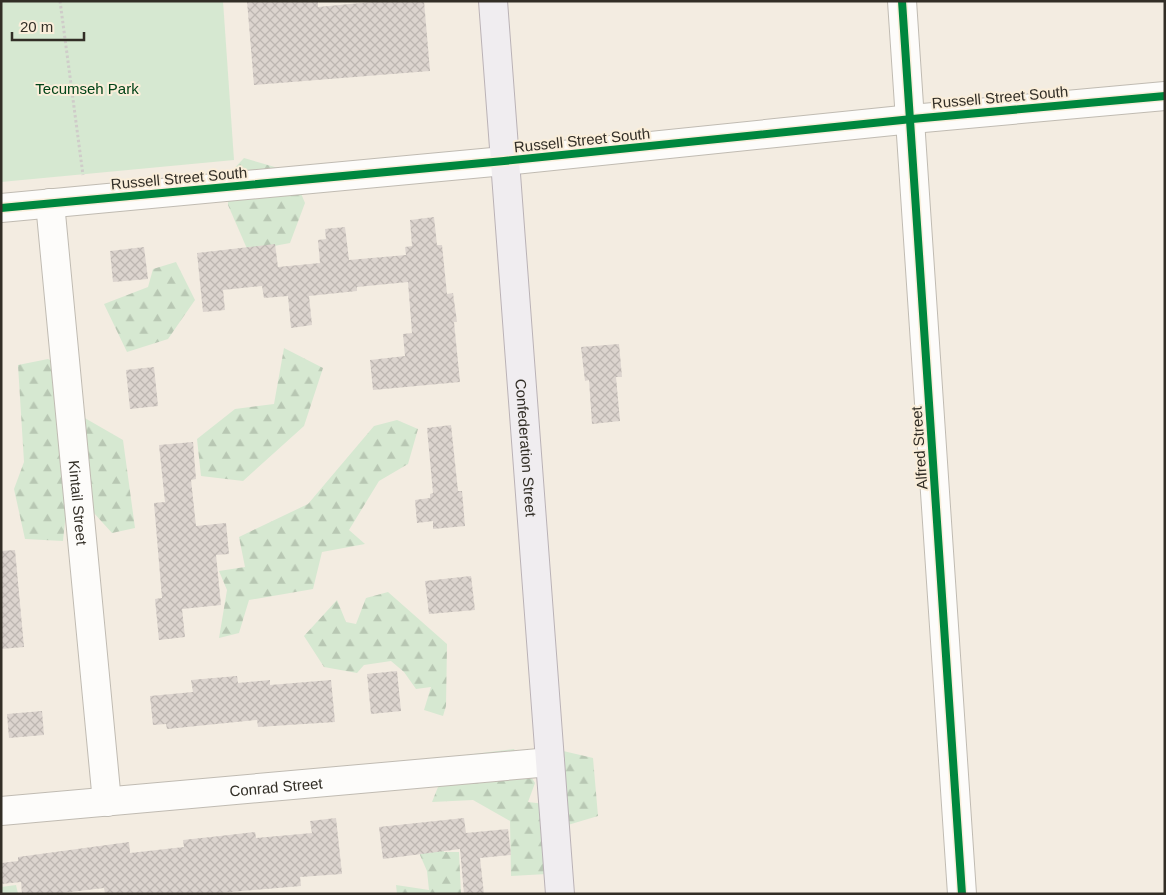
<svg xmlns="http://www.w3.org/2000/svg" width="1166" height="895" font-family="Helvetica,sans-serif">
<defs>
<pattern id="forest-firs" width="22" height="20" patternUnits="userSpaceOnUse" patternTransform="scale(1.25)"><rect width="22" height="20" fill="#d6e8d1"/><path d="M5 1l3.5 6h-7zM16 11l3.5 6h-7z" fill="#b8c7b3"/></pattern>
<pattern id="building-cross-hatch" width="8" height="8" patternUnits="userSpaceOnUse" patternTransform="scale(1.25)"><rect width="8" height="8" fill="#dcd4ce"/><path d="M0 0l8 8M0 8l8-8" fill="none" stroke="#bdb6b1"/></pattern>
</defs>
<rect width="100%" height="100%" fill="#f3ece1"/>
<g fill="url(#forest-firs)">
<path d="M 244,158 L 292,172 L 305,203 L 290,243 L 248,251 L 228,205 L 228,175 Z"/>
<path d="M 176,262 L 195,300 L 168,339 L 127,352 L 104,304 L 148,287 L 153,269 Z"/>
<path d="M 284,348 L 323,368 L 304,426 L 243,481 L 201,476 L 197,439 L 235,409 L 274,404 Z"/>
<path d="M 48,359 L 73,372 L 59,401 L 57,428 L 83,417 L 123,440 L 135,528 L 112,533 L 83,501 L 67,503 L 63,541 L 25,539 L 14,489 L 24,462 L 18,365 Z"/>
<path d="M 397,420 L 418,429 L 408,464 L 379,481 L 349,530 L 365,544 L 322,552 L 313,589 L 249,600 L 239,633 L 219,638 L 227,590 L 219,571 L 245,567 L 239,537 L 308,504 L 374,426 Z"/>
<path d="M 388,592 L 447,644 L 446,706 L 443,716 L 424,710 L 431,687 L 416,689 L 404,672 L 391,661 L 364,665 L 357,673 L 324,667 L 304,636 L 337,600 L 346,622 L 356,624 L 366,598 Z"/>
<path d="M 514,749 L 535,783 L 528,802 L 545,804 L 559,750 L 593,758 L 598,816 L 551,830 L 547,874 L 511,876 L 510,821 L 473,800 L 432,802 L 450,757 Z"/>
<path d="M 441,829 L 444,852 L 459,852 L 461,894 L 397,894 L 396,885 L 429,890 L 427,871 L 420,855 L 421,834 Z"/>
<path d="M 16,885 L 18,894 L 1,894 L 1,887 Z"/>
</g>
<path fill="#d6e8d1" d="M 1,1 L 223,1 L 234,160 L 1,182 Z"/>
<g fill="url(#building-cross-hatch)">
<path d="M 247,1 L 318,1 L 318,7 L 382,1 L 424,1 L 430,71 L 254,85 Z"/>
<path d="M 434,217 L 437,245 L 442,245 L 447,294 L 453,293 L 457,322 L 454,322 L 460,382 L 373,390 L 370,360 L 405,356 L 403,334 L 412,333 L 408,282 L 357,287 L 357,291 L 309,296 L 312,325 L 291,328 L 288,296 L 264,298 L 262,286 L 223,290 L 225,310 L 203,312 L 197,253 L 275,244 L 278,267 L 320,263 L 318,240 L 326,239 L 325,229 L 345,227 L 349,260 L 406,255 L 405,247 L 412,246 L 410,220 Z"/>
<path d="M 144,247 L 148,279 L 113,282 L 110,251 Z"/>
<path d="M 619,344 L 622,377 L 616,377 L 620,421 L 592,424 L 589,380 L 585,381 L 581,347 Z"/>
<path d="M 154,367 L 158,406 L 130,409 L 126,370 Z"/>
<path d="M 451,425 L 458,491 L 462,491 L 465,526 L 433,529 L 433,521 L 417,523 L 415,500 L 430,498 L 430,494 L 433,493 L 427,428 Z"/>
<path d="M 193,442 L 196,479 L 191,480 L 196,526 L 226,523 L 229,554 L 216,555 L 221,605 L 182,609 L 185,637 L 159,640 L 155,599 L 162,598 L 154,503 L 165,502 L 159,445 Z"/>
<path d="M 15,550 L 24,647 L 1,649 L 1,551 Z"/>
<path d="M 471,576 L 475,610 L 429,614 L 425,581 Z"/>
<path d="M 397,671 L 401,711 L 371,714 L 367,674 Z"/>
<path d="M 237,676 L 238,683 L 270,680 L 270,685 L 331,680 L 335,722 L 258,727 L 257,720 L 167,729 L 166,724 L 153,725 L 150,696 L 193,692 L 191,680 Z"/>
<path d="M 42,711 L 44,735 L 9,738 L 7,714 Z"/>
<path d="M 336,818 L 342,874 L 300,877 L 301,886 L 208,894 L 105,894 L 104,888 L 53,894 L 22,894 L 21,882 L 1,884 L 1,863 L 18,861 L 18,857 L 129,842 L 130,853 L 184,847 L 183,840 L 211,837 L 255,832 L 256,838 L 312,833 L 310,821 Z"/>
<path d="M 464,818 L 466,833 L 508,829 L 511,855 L 480,858 L 484,894 L 464,894 L 460,849 L 383,859 L 379,827 Z"/>
</g>
<g fill="none" stroke-linecap="round" stroke-linejoin="round">
<defs>
<g id="minor">
<path d="M 902,1 L 962,894"/>
<path id="s1" d="M 50,203 L 107,802"/>
<path d="M 1,208 L 504,161 L 912,119 L 1165,96"/>
<path id="s2" d="M 1,811 L 550,762"/>
</g>
<g id="major">
<path id="s3" d="M 493,1 L 560,894"/>
</g>
</defs>
<use href="#minor" stroke="#c0bbb2" stroke-width="30"/>
<use href="#major" stroke="#bab2b6" stroke-width="30"/>
<path stroke="#cfccc9" stroke-width="3" stroke-dasharray="2.5 2.5" stroke-linecap="butt" d="M 60,1 L 83,175"/>
<use href="#minor" stroke="#fdfcfa" stroke-width="28"/>
<use href="#major" stroke="#f0edf0" stroke-width="28"/>
<defs>
<g id="cycleway">
<path d="M 902,1 L 962,894"/>
<path d="M 1,208 L 504,161 L 912,119 L 1165,96"/>
</g>
</defs>
<use href="#cycleway" stroke="#faeeda" stroke-width="11"/>
<use href="#cycleway" stroke="#00873e" stroke-width="8"/>
</g>
<g text-anchor="middle" dominant-baseline="central" stroke-width="4" stroke-linejoin="round" paint-order="stroke">
<g font-size="15" fill="#004317" stroke="#faeeda">
<text x="87" y="88">Tecumseh Park</text>
</g>
<g font-size="15" fill="#322e26" stroke="#faeeda">
<text transform="translate(1000 97) rotate(-5)">Russell Street South</text>
<text transform="translate(582 140) rotate(-6)">Russell Street South</text>
<text transform="translate(179 178) rotate(-5)">Russell Street South</text>
<text stroke="none"><textPath href="#s3" startOffset="448">Confederation Street</textPath></text>
<text transform="translate(919 448) rotate(-94)">Alfred Street</text>
<text stroke="none"><textPath href="#s1" startOffset="301">Kintail Street</textPath></text>
<text stroke="none"><textPath href="#s2" startOffset="276">Conrad Street</textPath></text>
</g>
</g>
<rect width="1166" height="895" fill="none" stroke="#322e26" stroke-width="5"/>
<path d="M12 32v8h72v-8" fill="none" stroke="#322e26" stroke-width="2.5"/>
<text x="20" y="32" font-size="15" fill="#322e26" stroke="#faeeda" stroke-width="4" paint-order="stroke">20 m</text>
</svg>
